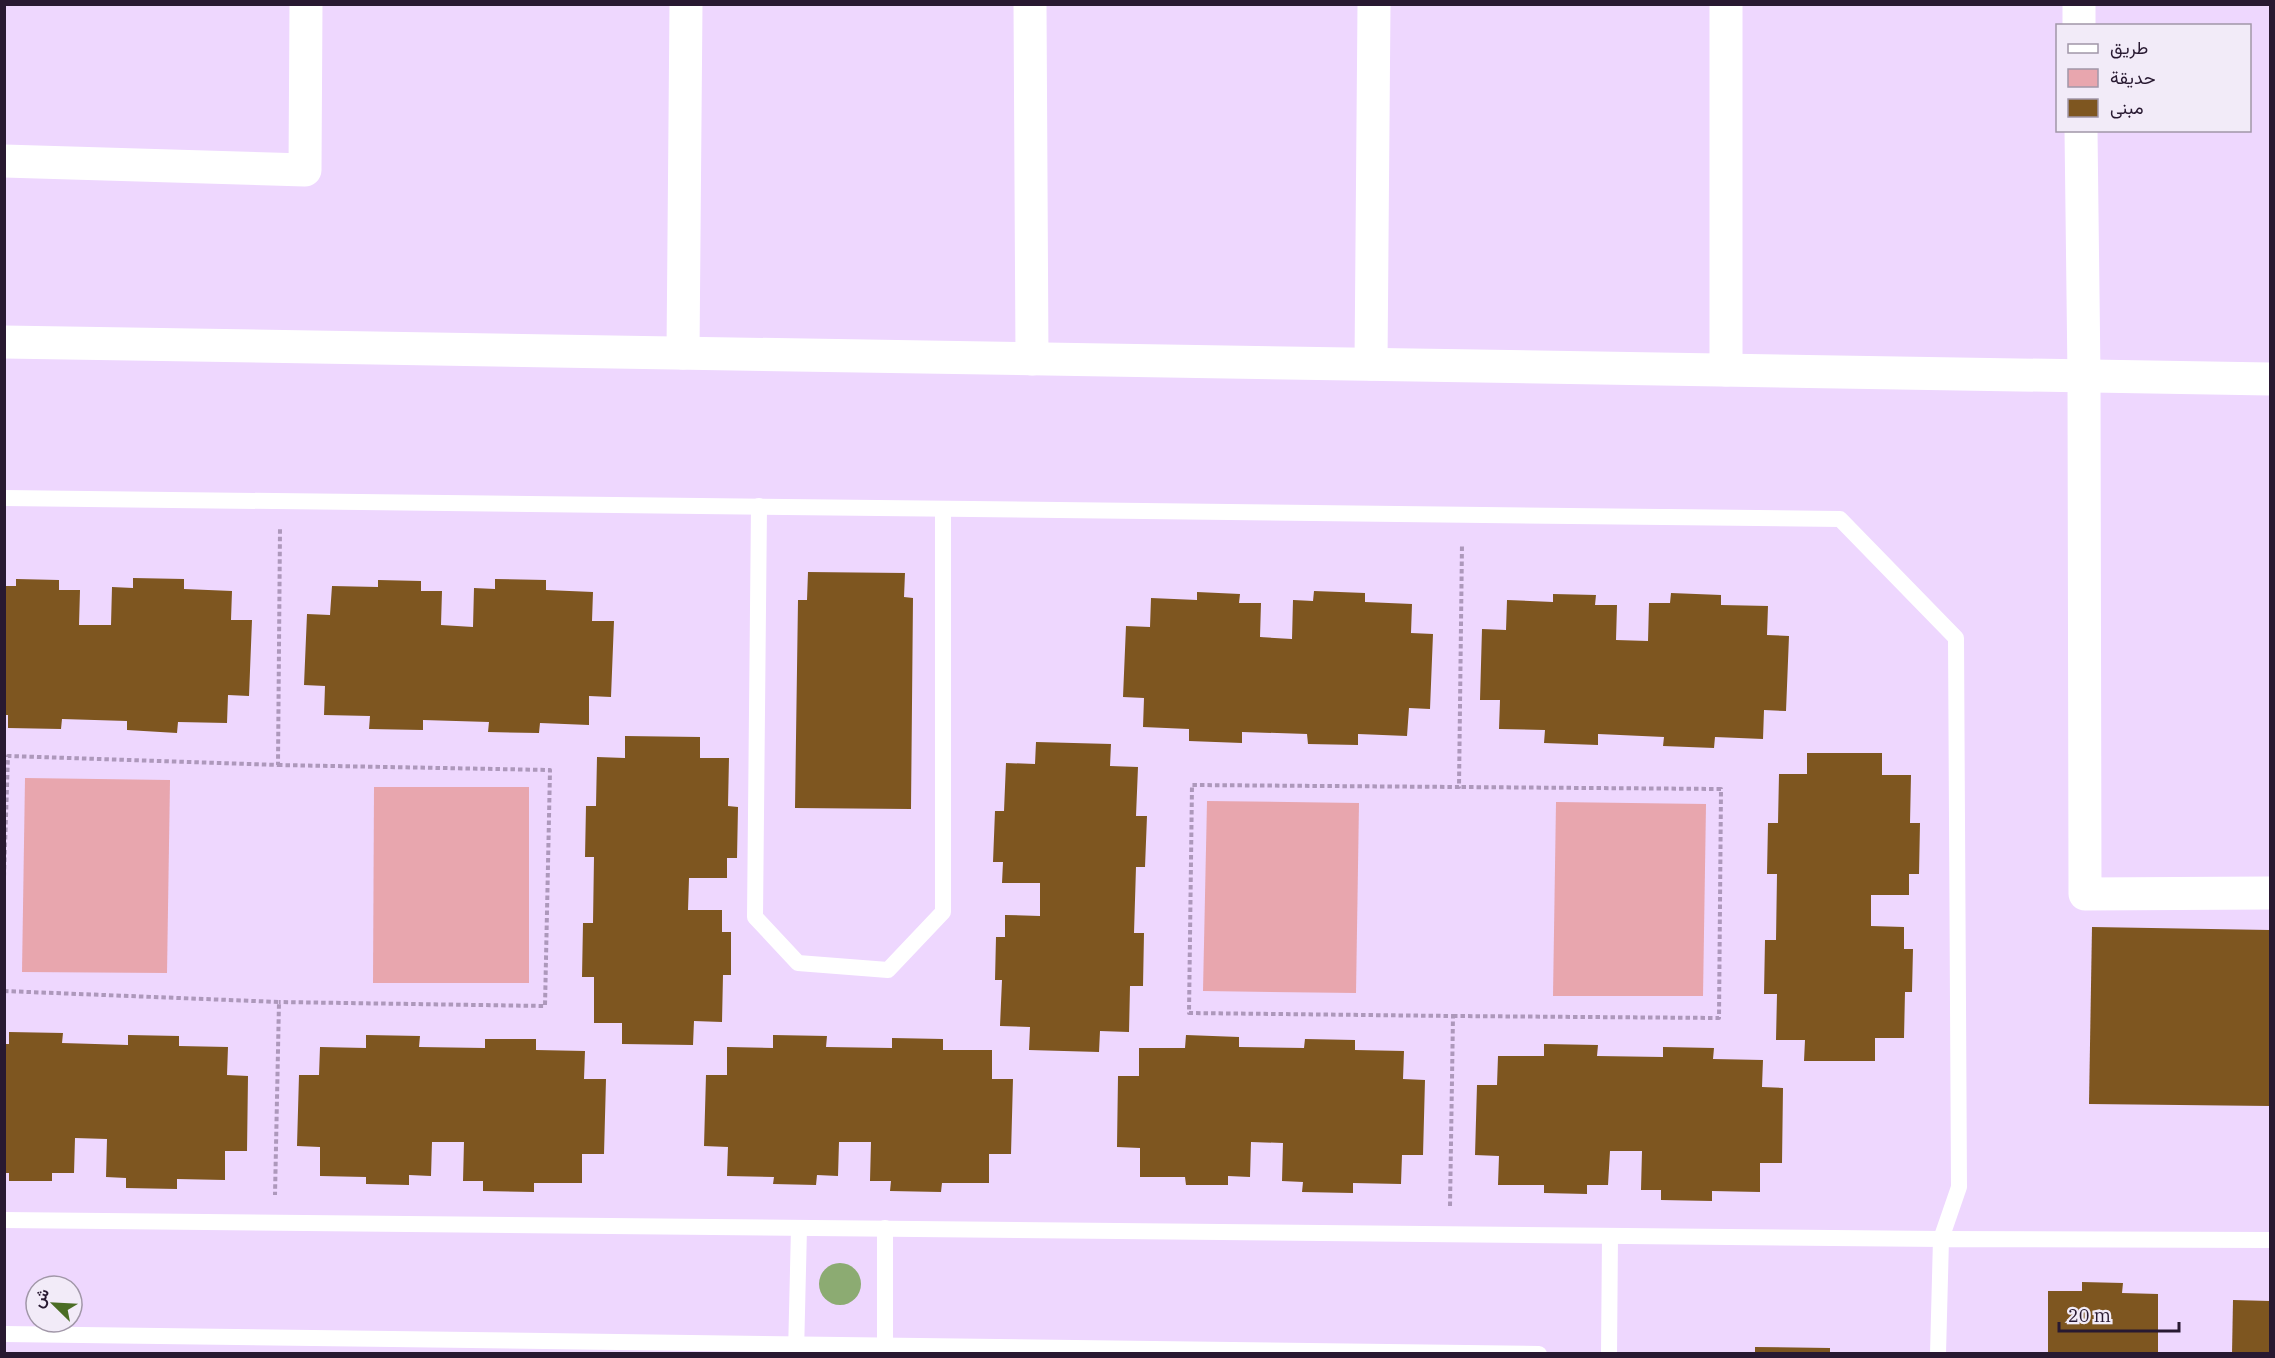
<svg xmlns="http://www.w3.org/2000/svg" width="2275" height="1358" font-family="'IBM Plex Serif',Vazirmatn,serif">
<rect width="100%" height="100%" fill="#eed7fe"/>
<g fill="#e8a6ae">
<path d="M 25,778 L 170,780 L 167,973 L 22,972 Z"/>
<path d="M 374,787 L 529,787 L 529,983 L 373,983 Z"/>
<path d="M 1207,801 L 1359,803 L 1356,993 L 1203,991 Z"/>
<path d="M 1556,802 L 1706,804 L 1703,996 L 1553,996 Z"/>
</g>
<circle fill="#8cab72" cx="840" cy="1284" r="21"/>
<g fill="#7e5620">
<path d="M 808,572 L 905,573 L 904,597 L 913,598 L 911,809 L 795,808 L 798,600 L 807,600 Z"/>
<path d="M 133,578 L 184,579 L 184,589 L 232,591 L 231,620 L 252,620 L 249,696 L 228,695 L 227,723 L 178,722 L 177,733 L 127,730 L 127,721 L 62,719 L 61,729 L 8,728 L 8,715 L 4,715 L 4,586 L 16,586 L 16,579 L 59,580 L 59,590 L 80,590 L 79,625 L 111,625 L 112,587 L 133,588 Z"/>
<path d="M 495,579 L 546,580 L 546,590 L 593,592 L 592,621 L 614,621 L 611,697 L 589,696 L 589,725 L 540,723 L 539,733 L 488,732 L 489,722 L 423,720 L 423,730 L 369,729 L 370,716 L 324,715 L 325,686 L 304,685 L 307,614 L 330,615 L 332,586 L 378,587 L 378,580 L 421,581 L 421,591 L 442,591 L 441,625 L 473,627 L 474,588 L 495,589 Z"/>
<path d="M 1314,591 L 1365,593 L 1365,602 L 1412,604 L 1411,633 L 1433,634 L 1430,709 L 1409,708 L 1407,736 L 1358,734 L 1358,745 L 1308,744 L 1307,734 L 1242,732 L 1242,743 L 1189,741 L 1189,729 L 1143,727 L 1144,698 L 1123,697 L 1126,626 L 1150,627 L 1151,598 L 1197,600 L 1197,592 L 1240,594 L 1239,603 L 1261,603 L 1260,637 L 1292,639 L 1293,600 L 1313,601 Z"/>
<path d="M 1671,593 L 1721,595 L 1721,605 L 1768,606 L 1767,635 L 1789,636 L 1786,711 L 1764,710 L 1763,739 L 1715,737 L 1714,748 L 1663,746 L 1664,737 L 1598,734 L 1598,745 L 1544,743 L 1545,730 L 1499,729 L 1500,700 L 1480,700 L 1482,629 L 1506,630 L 1507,600 L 1553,602 L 1553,594 L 1596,595 L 1595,605 L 1617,605 L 1616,640 L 1648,641 L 1649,603 L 1670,603 Z"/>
<path d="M 625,736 L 700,737 L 700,758 L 729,758 L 728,806 L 738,807 L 737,858 L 727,858 L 727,878 L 689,878 L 688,910 L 722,910 L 722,932 L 731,932 L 731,975 L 723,975 L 722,1022 L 694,1021 L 693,1045 L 622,1044 L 622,1023 L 594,1023 L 594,977 L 582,977 L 583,923 L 593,923 L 594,857 L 585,857 L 586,806 L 596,806 L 597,757 L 625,758 Z"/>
<path d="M 1036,742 L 1111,744 L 1110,766 L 1138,767 L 1136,816 L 1147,816 L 1145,867 L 1136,867 L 1134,933 L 1144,933 L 1143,986 L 1130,986 L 1129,1032 L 1100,1031 L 1099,1052 L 1029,1050 L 1030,1027 L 1000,1026 L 1002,980 L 995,980 L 996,937 L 1005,937 L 1005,915 L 1040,916 L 1040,883 L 1002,883 L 1003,862 L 993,862 L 995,811 L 1004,811 L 1006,763 L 1035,764 Z"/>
<path d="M 1807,753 L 1882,753 L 1882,775 L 1911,775 L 1910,823 L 1920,823 L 1919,874 L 1909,874 L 1909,895 L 1871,895 L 1871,926 L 1904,927 L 1904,949 L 1913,949 L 1912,992 L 1905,992 L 1904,1038 L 1875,1038 L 1875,1061 L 1804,1061 L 1805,1040 L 1776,1040 L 1777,994 L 1764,994 L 1765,940 L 1776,940 L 1777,874 L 1767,874 L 1768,823 L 1778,823 L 1779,774 L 1807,774 Z"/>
<path d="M 2092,927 L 2270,930 L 2270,1106 L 2089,1104 Z"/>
<path d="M 9,1032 L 63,1033 L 62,1043 L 128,1045 L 128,1035 L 179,1036 L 179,1046 L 228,1047 L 227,1075 L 248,1076 L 247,1151 L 225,1151 L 225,1180 L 177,1179 L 177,1189 L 126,1188 L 126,1178 L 106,1177 L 107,1139 L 75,1138 L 74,1173 L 52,1173 L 52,1181 L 9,1181 L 9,1173 L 4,1173 L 4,1044 L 9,1044 Z"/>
<path d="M 366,1035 L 420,1036 L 419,1047 L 485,1048 L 485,1039 L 536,1039 L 536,1050 L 585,1051 L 584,1079 L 606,1079 L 604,1154 L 582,1154 L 582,1183 L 534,1183 L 534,1192 L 483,1191 L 483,1181 L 463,1181 L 464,1142 L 432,1142 L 431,1176 L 409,1175 L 409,1185 L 366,1184 L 366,1177 L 320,1176 L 320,1147 L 297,1146 L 299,1075 L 319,1075 L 320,1047 L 366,1048 Z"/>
<path d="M 773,1035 L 827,1036 L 826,1047 L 892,1048 L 892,1038 L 943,1039 L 943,1050 L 992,1050 L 992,1079 L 1013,1079 L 1011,1154 L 989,1154 L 989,1183 L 942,1183 L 941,1192 L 890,1191 L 891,1181 L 870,1181 L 871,1142 L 839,1142 L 838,1176 L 817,1175 L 816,1185 L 773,1184 L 774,1177 L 727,1176 L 728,1147 L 704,1146 L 706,1075 L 727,1075 L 727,1047 L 773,1048 Z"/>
<path d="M 1186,1035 L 1239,1037 L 1239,1047 L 1304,1048 L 1305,1039 L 1355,1040 L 1355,1050 L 1404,1051 L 1403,1079 L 1425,1080 L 1423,1155 L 1402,1155 L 1401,1184 L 1353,1183 L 1353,1193 L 1302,1192 L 1303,1182 L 1282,1181 L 1283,1143 L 1251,1142 L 1250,1177 L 1228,1176 L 1228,1185 L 1186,1185 L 1185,1177 L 1140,1177 L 1140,1148 L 1117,1147 L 1118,1076 L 1139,1076 L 1139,1048 L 1185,1048 Z"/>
<path d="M 1544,1044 L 1598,1045 L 1597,1056 L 1663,1057 L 1663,1047 L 1714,1048 L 1713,1059 L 1763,1060 L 1762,1087 L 1783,1088 L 1782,1163 L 1760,1163 L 1760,1192 L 1712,1191 L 1712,1201 L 1661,1200 L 1661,1190 L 1641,1190 L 1642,1151 L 1610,1151 L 1608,1185 L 1587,1185 L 1587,1194 L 1544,1193 L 1544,1185 L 1498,1185 L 1499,1156 L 1475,1155 L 1477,1085 L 1497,1085 L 1498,1056 L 1544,1056 Z"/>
<path d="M 2082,1282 L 2123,1283 L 2122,1293 L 2158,1294 L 2158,1354 L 2048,1354 L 2048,1291 L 2082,1291 Z"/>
<path d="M 2233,1300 L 2270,1301 L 2270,1354 L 2232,1354 Z"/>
<path d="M 1755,1347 L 1830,1348 L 1830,1354 L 1755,1354 Z"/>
</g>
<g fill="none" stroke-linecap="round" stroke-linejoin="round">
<g stroke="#ad98bb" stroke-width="4" stroke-dasharray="4.5 3" stroke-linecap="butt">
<path d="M 278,765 L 550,770 L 545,1006 L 279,1002"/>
<path d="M 4,877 L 8,756 L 278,765 L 280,529"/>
<path d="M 4,991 L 279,1002 L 275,1195"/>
<path d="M 1453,1016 L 1719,1018 L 1721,789 L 1459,787"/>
<path d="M 1450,1206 L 1453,1016 L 1189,1013 L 1192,785 L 1459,787 L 1462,544"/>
</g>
<g stroke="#fff" stroke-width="16">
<path d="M 4,498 L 1840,519 L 1956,638 L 1959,1187 L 1941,1239 L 4,1220"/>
<path d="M 759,506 L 755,917 L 798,963 L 888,970 L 943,912 L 943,509"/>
<path d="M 4,1334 L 1539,1354"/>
<path d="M 796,1354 L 799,1228"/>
<path d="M 885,1354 L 885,1228"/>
<path d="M 1609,1354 L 1610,1236"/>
<path d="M 1938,1354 L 1941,1239 L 2270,1240"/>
</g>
<g stroke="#fff" stroke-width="33">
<path d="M 1030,4 L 1032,359"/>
<path d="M 2079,4 L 2079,26"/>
<path d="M 2081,130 L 2084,376 L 2085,894 L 2270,893"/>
<path d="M 4,161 L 305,170 L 306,4"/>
<path d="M 4,342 L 2270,379"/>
<path d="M 683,353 L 686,4"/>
<path d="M 1371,364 L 1374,4"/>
<path d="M 1726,370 L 1726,4"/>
</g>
</g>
<rect width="2275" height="1358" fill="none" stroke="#281931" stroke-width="12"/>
<rect x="2056" y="24" width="195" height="108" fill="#f2ebf8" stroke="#a197a8" stroke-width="1.5"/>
<rect x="2068" y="44" width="30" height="9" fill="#ffffff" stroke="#a197a8" stroke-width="1.5"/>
<text x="2110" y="54" font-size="18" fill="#281931">طريق</text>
<rect x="2068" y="69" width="30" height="18" fill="#e8a6ae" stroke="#a197a8" stroke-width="1.5"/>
<text x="2110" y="84" font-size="18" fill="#281931">حديقة</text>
<rect x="2068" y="99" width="30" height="18" fill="#7e5620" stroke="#a197a8" stroke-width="1.5"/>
<text x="2110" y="114" font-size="18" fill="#281931">مبنى</text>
<g transform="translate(54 1304) rotate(294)"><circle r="28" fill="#f2ebf8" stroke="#a197a8" stroke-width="1.5"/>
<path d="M0-4.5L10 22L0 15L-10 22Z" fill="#4b6d25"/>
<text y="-9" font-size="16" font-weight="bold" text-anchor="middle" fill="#281931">ش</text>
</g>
<path d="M2059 1322v9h120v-9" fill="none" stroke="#281931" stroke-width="3"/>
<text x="2068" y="1322" font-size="18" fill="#281931" stroke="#f2ebf8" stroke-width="4.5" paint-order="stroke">20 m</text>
</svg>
